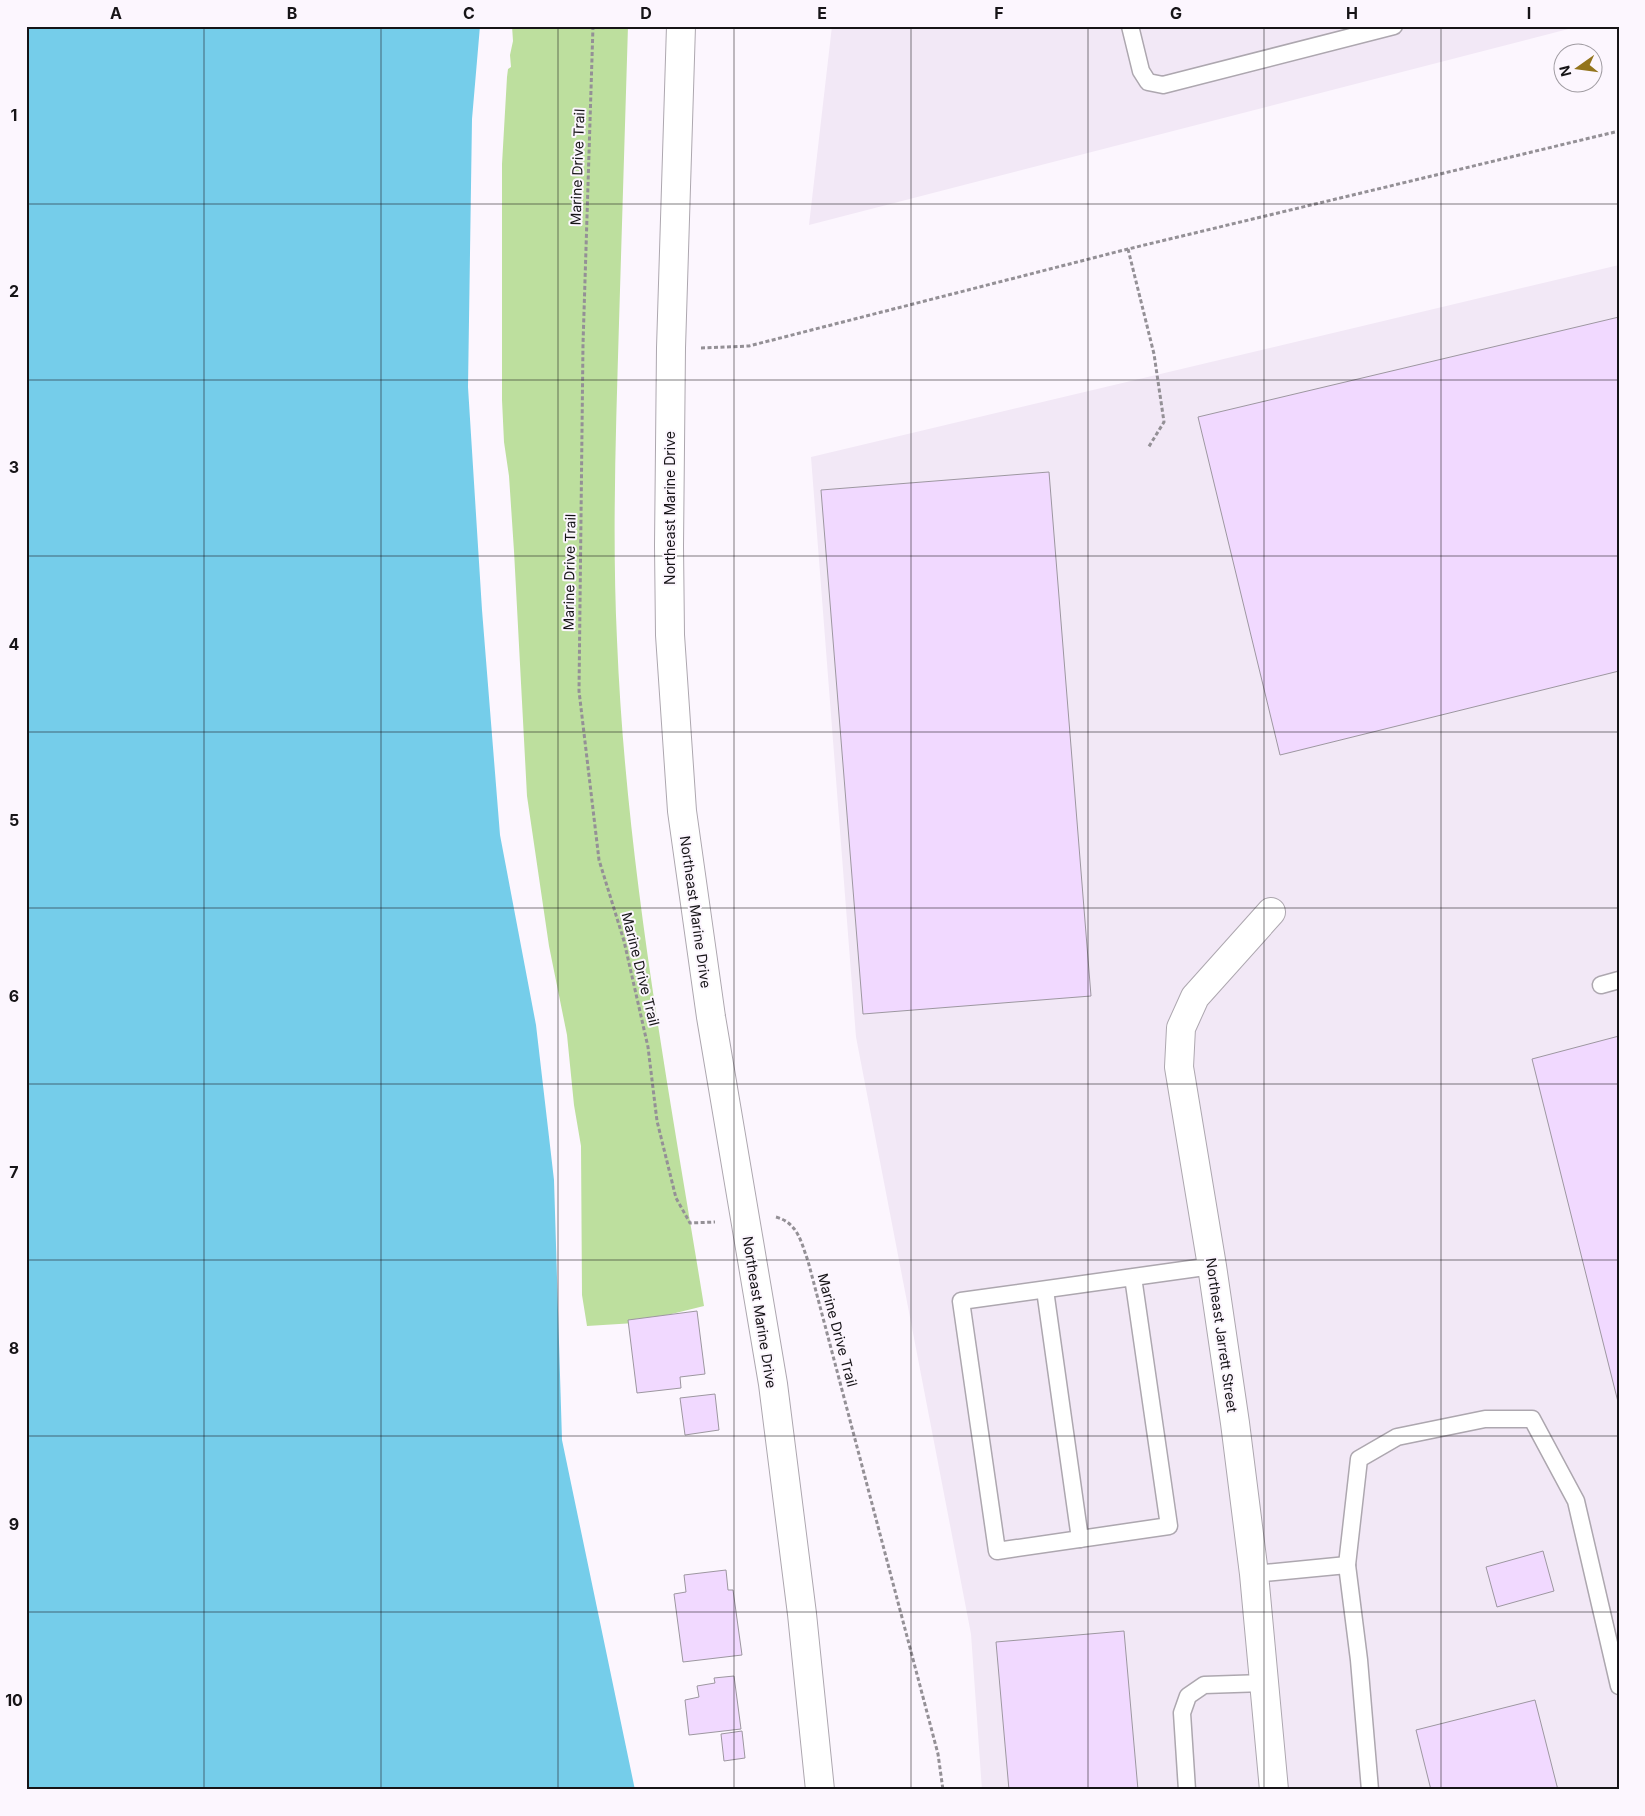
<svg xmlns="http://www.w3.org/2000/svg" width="1645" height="1816" font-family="Inter,sans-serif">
<rect width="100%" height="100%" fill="#fcf6fe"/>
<g fill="#f2e8f6">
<path d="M 832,26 L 1580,26 L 809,225 Z"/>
<path d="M 1619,265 L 1619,1790 L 982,1790 L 971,1634 L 856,1037 L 811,457 Z"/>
</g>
<path fill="#bddf9e" d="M 512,26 L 628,26 C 625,125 622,224 619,323 C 616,429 612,534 617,640 C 626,864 668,1085 704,1306 L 635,1323 L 587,1326 L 582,1295 L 581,1146 L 574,1105 L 567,1035 L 549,946 L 527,796 L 514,551 L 509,476 L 504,442 L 502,400 L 502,164 L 507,77 L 508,69 L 511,67 L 510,55 L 513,41 Z"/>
<path fill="#75cdea" d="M 26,26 L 480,26 L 472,119 L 468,387 L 482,610 L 500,835 L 536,1025 L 554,1180 L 562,1440 L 635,1790 L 26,1790 Z"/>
<g fill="#f1d9ff" stroke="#9d97a0">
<path d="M 1619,317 L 1619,671 L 1280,755 L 1198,417 Z"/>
<path d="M 1049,472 L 1091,996 L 863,1014 L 821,490 Z"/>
<path d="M 1619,1036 L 1619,1406 L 1532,1059 Z"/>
<path d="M 697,1311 L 705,1374 L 680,1377 L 681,1388 L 637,1393 L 628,1320 Z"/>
<path d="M 715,1394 L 719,1430 L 685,1435 L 680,1398 Z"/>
<path d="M 1543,1551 L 1554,1591 L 1497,1607 L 1486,1567 Z"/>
<path d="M 726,1570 L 728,1590 L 733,1590 L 742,1655 L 683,1662 L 674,1594 L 686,1592 L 684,1575 Z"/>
<path d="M 1124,1631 L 1138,1790 L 1009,1790 L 996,1642 Z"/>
<path d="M 734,1676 L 741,1729 L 689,1735 L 685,1700 L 699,1697 L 697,1686 L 715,1683 L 714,1678 Z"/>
<path d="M 1535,1700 L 1558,1790 L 1431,1790 L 1416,1730 Z"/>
<path d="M 742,1731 L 745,1758 L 724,1761 L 721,1734 Z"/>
</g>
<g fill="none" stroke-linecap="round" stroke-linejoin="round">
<defs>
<g id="service">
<path d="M 1130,26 L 1141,71 L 1148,82 L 1163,85 L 1394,26"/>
<path d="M 1601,985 L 1619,980"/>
<path d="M 1133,1277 L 1169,1526 L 997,1551 L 961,1301 L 1212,1266"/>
<path d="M 1045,1290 L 1080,1539"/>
<path d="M 1347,1565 L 1359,1459 L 1397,1437 L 1485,1419 L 1532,1419 L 1576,1501 L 1619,1686"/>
<path d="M 1254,1574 L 1347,1565 L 1359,1660 L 1370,1790"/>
<path d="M 1187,1790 L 1182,1713 L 1188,1696 L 1204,1685 L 1264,1683"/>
</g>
<path id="minor" d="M 1271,912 L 1195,997 L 1181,1028 L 1179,1067 L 1212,1266 L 1235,1423 L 1254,1574 L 1274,1790"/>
<path id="secondary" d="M 681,26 L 671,348 L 669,546 L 670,635 L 682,811 L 711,1017 L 773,1384 L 802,1614 L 820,1790"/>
</defs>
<use href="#service" stroke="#ada7af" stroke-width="19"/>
<use href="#minor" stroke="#ada7af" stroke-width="30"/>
<use href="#secondary" stroke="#ada7af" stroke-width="30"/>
<g stroke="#949096" stroke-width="3" stroke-dasharray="4 2.5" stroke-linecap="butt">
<path d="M 593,26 L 583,344 L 579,691 L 599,860 L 624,941 L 648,1047 L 657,1121 L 676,1198 L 690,1223 L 715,1222"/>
<path d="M 1128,249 L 1154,354 L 1164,422 L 1148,448"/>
<path d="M 701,348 L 749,346 L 1128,249 L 1619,131"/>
<path d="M 776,1217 C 798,1223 801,1242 808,1261 L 938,1754 L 943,1790"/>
</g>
<use href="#service" stroke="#fff" stroke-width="16"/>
<use href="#minor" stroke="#fff" stroke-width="28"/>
<use href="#secondary" stroke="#fff" stroke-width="28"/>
</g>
<path fill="none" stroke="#161417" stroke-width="1" stroke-opacity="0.55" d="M 204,26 L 204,1790M 381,26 L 381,1790M 558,26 L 558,1790M 734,26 L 734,1790M 911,26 L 911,1790M 1088,26 L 1088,1790M 1264,26 L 1264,1790M 1441,26 L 1441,1790M 26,204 L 1619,204M 26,380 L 1619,380M 26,556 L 1619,556M 26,732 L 1619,732M 26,908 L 1619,908M 26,1084 L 1619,1084M 26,1260 L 1619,1260M 26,1436 L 1619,1436M 26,1612 L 1619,1612"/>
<g text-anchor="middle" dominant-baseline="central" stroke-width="4" stroke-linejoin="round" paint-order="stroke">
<g font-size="14" fill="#161417" stroke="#fcf6fe">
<text transform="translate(577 167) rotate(-88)">Marine Drive Trail</text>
<text transform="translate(669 508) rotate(-90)">Northeast Marine Drive</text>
<text transform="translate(569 572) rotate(-89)">Marine Drive Trail</text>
<text transform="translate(696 912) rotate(82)">Northeast Marine Drive</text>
<text transform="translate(641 969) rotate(76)">Marine Drive Trail</text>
<text transform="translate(760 1312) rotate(81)">Northeast Marine Drive</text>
<text transform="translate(838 1330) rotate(75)">Marine Drive Trail</text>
<text transform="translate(1222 1335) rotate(82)">Northeast Jarrett Street</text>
</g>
</g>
<rect width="1645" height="1816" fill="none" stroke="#fcf6fe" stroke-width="55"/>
<g transform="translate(1578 68) rotate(256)"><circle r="24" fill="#fcf6fe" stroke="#a09ca2"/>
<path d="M0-4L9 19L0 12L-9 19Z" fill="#93741c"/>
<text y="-8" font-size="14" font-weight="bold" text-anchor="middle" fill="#161417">N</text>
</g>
<rect x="28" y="28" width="1590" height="1760" fill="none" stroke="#161417" stroke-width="2"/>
<g font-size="16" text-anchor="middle" font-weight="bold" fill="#161417">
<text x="116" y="19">A</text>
<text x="292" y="19">B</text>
<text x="469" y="19">C</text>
<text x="646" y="19">D</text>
<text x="822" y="19">E</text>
<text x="999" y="19">F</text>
<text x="1176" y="19">G</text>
<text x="1352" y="19">H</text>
<text x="1529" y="19">I</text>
<text x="14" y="121">1</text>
<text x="14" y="297">2</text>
<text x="14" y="473">3</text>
<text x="14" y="650">4</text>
<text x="14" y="826">5</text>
<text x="14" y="1002">6</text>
<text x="14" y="1178">7</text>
<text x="14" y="1354">8</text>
<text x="14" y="1530">9</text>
<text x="14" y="1706">10</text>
</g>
</svg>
